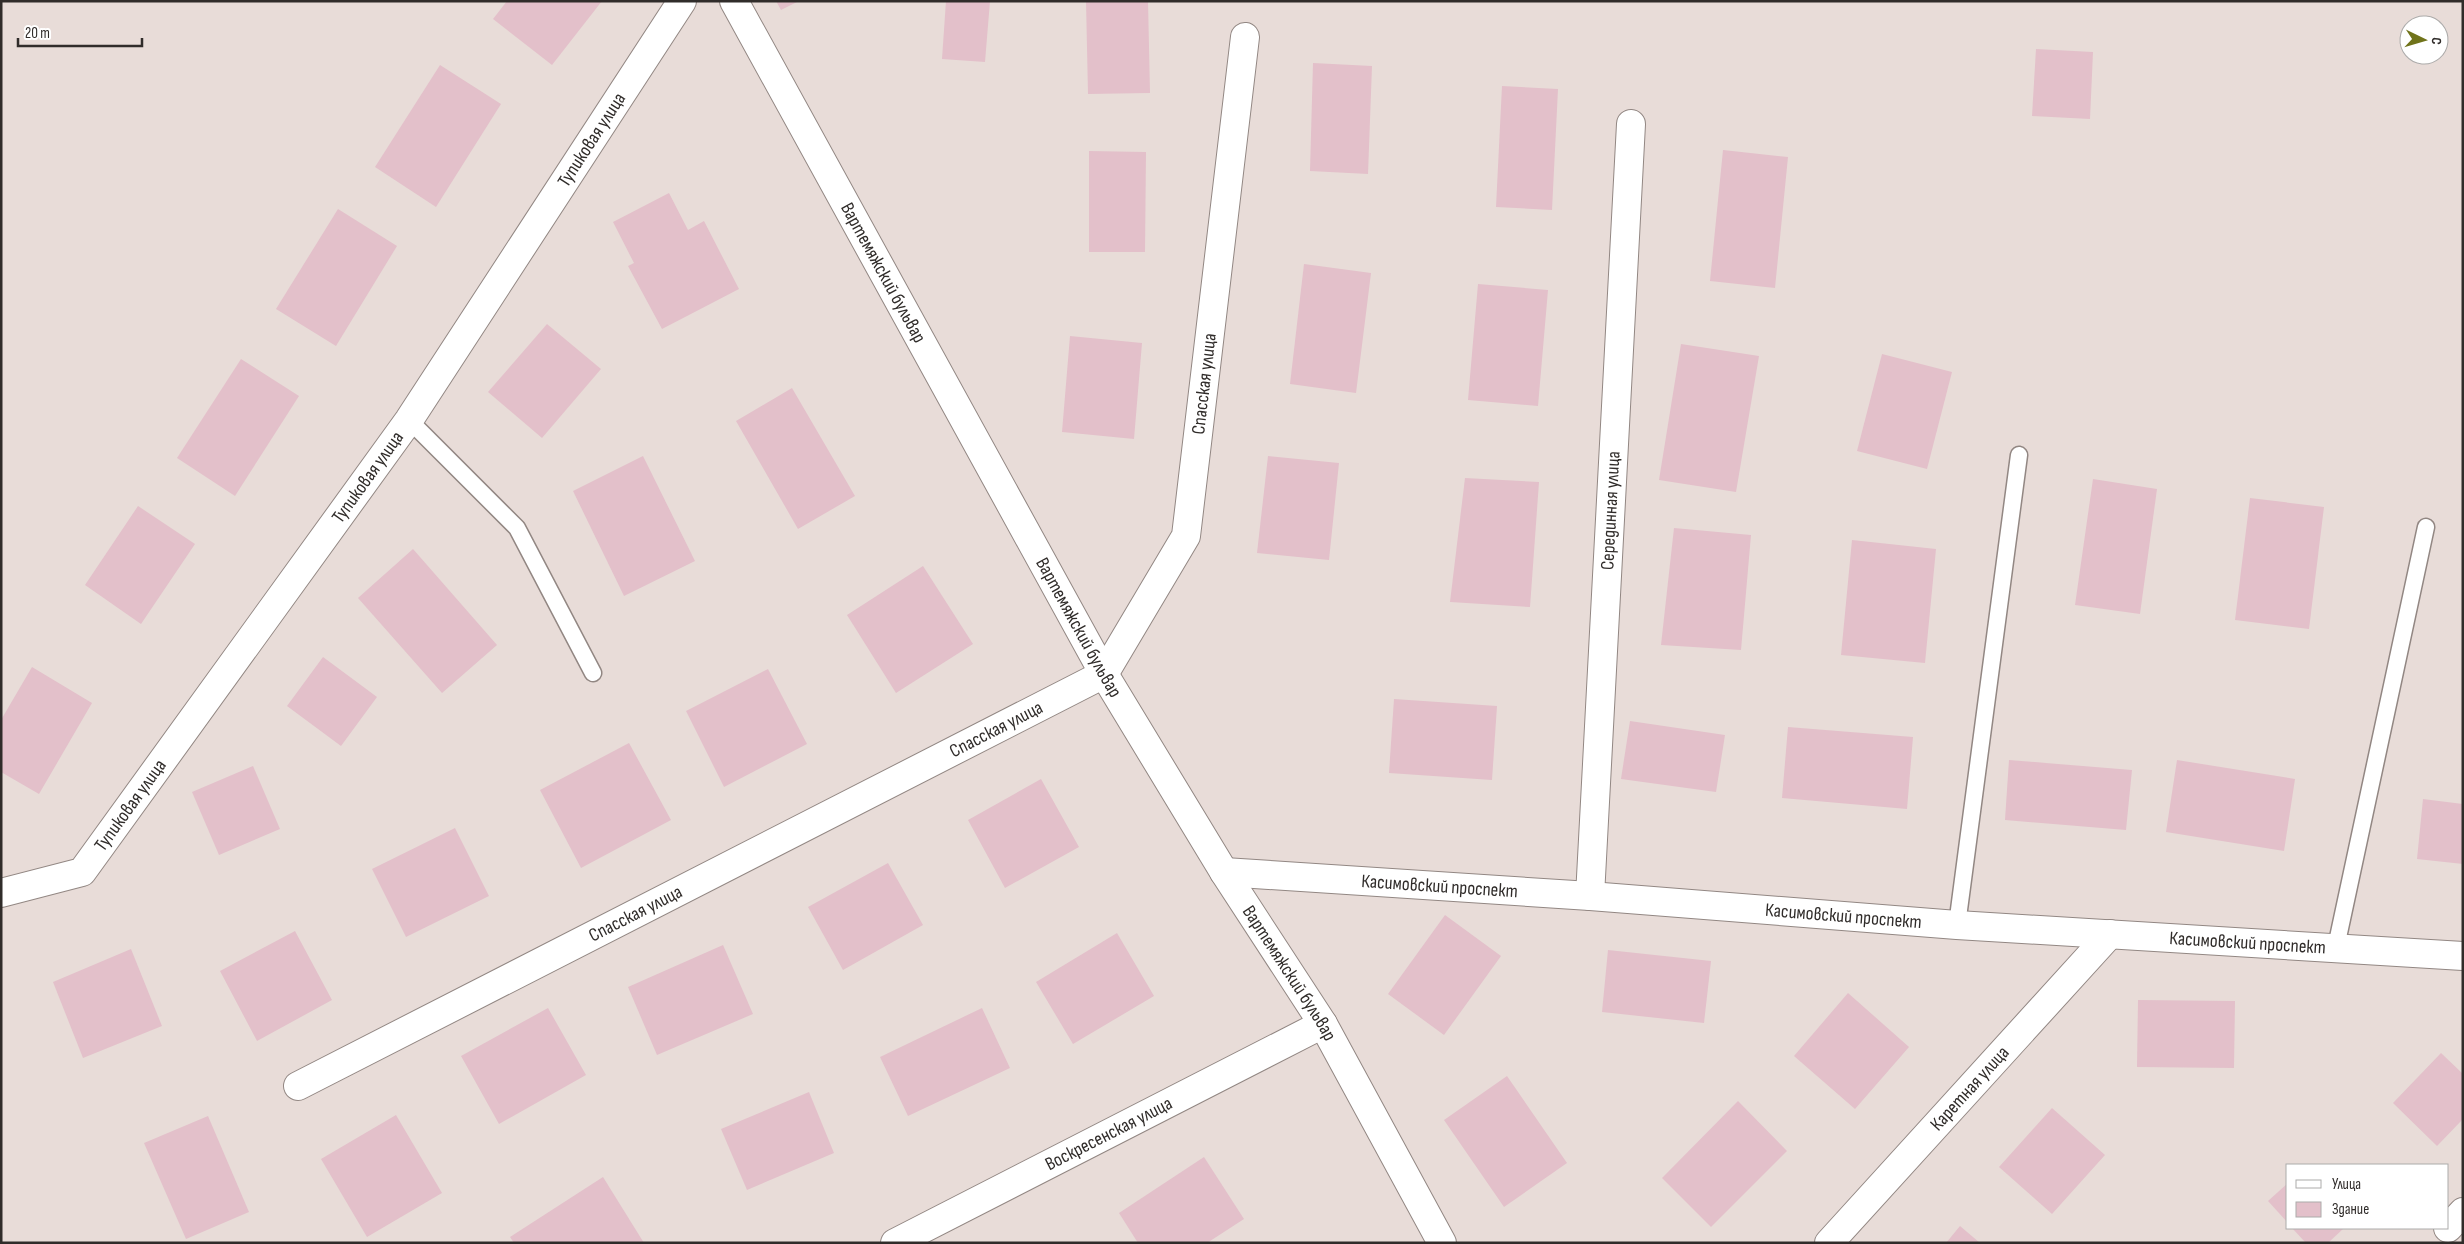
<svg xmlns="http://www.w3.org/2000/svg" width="2464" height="1244" font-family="'Sofia Sans Condensed',sans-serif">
<rect width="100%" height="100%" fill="#e8dcd8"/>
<g fill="#e3c0ca">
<path d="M 507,1 L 602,1 L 552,65 L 493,19 Z"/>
<path d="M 776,1 L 799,1 L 781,10 Z"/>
<path d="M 946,1 L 990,1 L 985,62 L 942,59 Z"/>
<path d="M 1086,1 L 1148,1 L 1150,93 L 1088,94 Z"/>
<path d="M 2036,49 L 2093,52 L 2090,119 L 2032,116 Z"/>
<path d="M 1313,63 L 1372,66 L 1368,174 L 1310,171 Z"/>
<path d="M 440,65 L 501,104 L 436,207 L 375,167 Z"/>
<path d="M 1502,86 L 1558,89 L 1552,210 L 1496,207 Z"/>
<path d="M 1723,150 L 1788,157 L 1775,288 L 1710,281 Z"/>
<path d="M 1089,151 L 1146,152 L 1145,252 L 1089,252 Z"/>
<path d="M 669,193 L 688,230 L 704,221 L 739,289 L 662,329 L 628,266 L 634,263 L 613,222 Z"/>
<path d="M 338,209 L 397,246 L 336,346 L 276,309 Z"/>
<path d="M 1304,264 L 1371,273 L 1356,393 L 1290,384 Z"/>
<path d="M 1478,284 L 1548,290 L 1538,406 L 1468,400 Z"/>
<path d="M 547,324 L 601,369 L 542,438 L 488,392 Z"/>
<path d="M 1070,336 L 1142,343 L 1134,439 L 1062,432 Z"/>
<path d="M 1681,344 L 1759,356 L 1736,492 L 1659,480 Z"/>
<path d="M 1882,354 L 1952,372 L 1927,469 L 1857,451 Z"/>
<path d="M 241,359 L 299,396 L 235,496 L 177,458 Z"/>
<path d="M 792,388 L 855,496 L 798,529 L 736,421 Z"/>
<path d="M 643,456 L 695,561 L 624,596 L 573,491 Z"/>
<path d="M 1268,456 L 1339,463 L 1329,560 L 1257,553 Z"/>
<path d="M 1465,478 L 1539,482 L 1530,607 L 1450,602 Z"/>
<path d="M 2093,479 L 2157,489 L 2140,614 L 2075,605 Z"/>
<path d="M 2250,498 L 2324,507 L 2309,629 L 2235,620 Z"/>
<path d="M 138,506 L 195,544 L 141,624 L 85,585 Z"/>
<path d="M 1674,528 L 1751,535 L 1741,650 L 1661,645 Z"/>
<path d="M 1852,540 L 1936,549 L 1925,663 L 1841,655 Z"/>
<path d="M 413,549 L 497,645 L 442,693 L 358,598 Z"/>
<path d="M 923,566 L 973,644 L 896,693 L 847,615 Z"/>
<path d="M 323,657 L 377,697 L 341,746 L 287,706 Z"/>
<path d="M 32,667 L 92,703 L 39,794 L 1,772 L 1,720 Z"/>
<path d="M 768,669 L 807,744 L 724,787 L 686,711 Z"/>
<path d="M 1394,699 L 1497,706 L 1492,780 L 1389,773 Z"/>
<path d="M 1630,721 L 1725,735 L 1716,792 L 1621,779 Z"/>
<path d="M 1788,727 L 1913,737 L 1907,809 L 1782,798 Z"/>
<path d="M 629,743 L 671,820 L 581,868 L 540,790 Z"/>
<path d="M 2009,760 L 2132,770 L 2126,830 L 2005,820 Z"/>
<path d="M 2177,760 L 2295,779 L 2284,851 L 2166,832 Z"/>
<path d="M 253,766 L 280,829 L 219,855 L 192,792 Z"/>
<path d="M 1041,779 L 1079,847 L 1005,888 L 968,820 Z"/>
<path d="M 2423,799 L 2463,804 L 2463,864 L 2417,859 Z"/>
<path d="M 455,828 L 489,896 L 406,937 L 372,869 Z"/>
<path d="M 888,863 L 923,925 L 843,970 L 808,907 Z"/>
<path d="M 1445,915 L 1501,956 L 1444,1035 L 1388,994 Z"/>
<path d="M 295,931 L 332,1000 L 257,1041 L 220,971 Z"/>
<path d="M 1117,933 L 1154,996 L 1073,1044 L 1036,982 Z"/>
<path d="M 723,945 L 753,1014 L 657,1055 L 628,987 Z"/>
<path d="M 131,949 L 162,1026 L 83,1058 L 53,982 Z"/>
<path d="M 1608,950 L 1711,961 L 1704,1023 L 1602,1012 Z"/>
<path d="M 1848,993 L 1909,1047 L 1855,1109 L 1794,1056 Z"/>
<path d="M 2138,1000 L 2235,1001 L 2234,1068 L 2137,1067 Z"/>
<path d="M 548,1008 L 586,1075 L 499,1124 L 461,1056 Z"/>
<path d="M 982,1008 L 1010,1068 L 908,1116 L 880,1057 Z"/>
<path d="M 2441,1053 L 2463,1074 L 2463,1119 L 2437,1146 L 2393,1103 Z"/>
<path d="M 1507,1076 L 1567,1163 L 1504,1207 L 1444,1120 Z"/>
<path d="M 809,1092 L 834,1153 L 747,1190 L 721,1129 Z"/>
<path d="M 1738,1101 L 1787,1151 L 1711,1227 L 1662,1178 Z"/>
<path d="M 2052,1108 L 2105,1155 L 2052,1214 L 1999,1167 Z"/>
<path d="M 396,1115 L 442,1193 L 367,1237 L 321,1159 Z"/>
<path d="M 208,1116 L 249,1212 L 186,1239 L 144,1143 Z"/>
<path d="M 1204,1157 L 1244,1219 L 1207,1243 L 1138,1243 L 1119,1213 Z"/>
<path d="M 603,1177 L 644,1243 L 514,1243 L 510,1237 Z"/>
<path d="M 2288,1183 L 2288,1223 L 2268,1201 Z"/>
<path d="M 1960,1226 L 1980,1243 L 1946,1243 Z"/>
<path d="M 2292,1228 L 2344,1228 L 2328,1243 L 2306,1243 Z"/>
</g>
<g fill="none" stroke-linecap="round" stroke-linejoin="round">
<defs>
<g id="lane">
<path d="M 409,420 L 517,528 L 593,673"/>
<path d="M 1957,925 L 2019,455"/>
<path d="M 2336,947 L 2426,527"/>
</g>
<g id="street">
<path id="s1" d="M 734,1 L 1104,674 L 1224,872 L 1323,1024 L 1442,1243"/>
<path id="s2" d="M 1224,872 L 1590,896 L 1957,925 L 2463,956"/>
<path id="s3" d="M 1,893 L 82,872 L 409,420 L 682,1"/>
<path id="s4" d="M 1590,896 L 1631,124"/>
<path id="s5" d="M 298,1086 L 1104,674 L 1186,536 L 1245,37"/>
<path d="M 2448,1228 L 2463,1212"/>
<path id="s6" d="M 895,1243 L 1323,1024"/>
<path id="s7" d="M 1829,1243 L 2110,934"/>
</g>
</defs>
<use href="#lane" stroke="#928783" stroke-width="19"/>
<use href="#street" stroke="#928783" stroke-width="30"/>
<use href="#lane" stroke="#fff" stroke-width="16"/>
<use href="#street" stroke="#fff" stroke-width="28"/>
</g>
<g text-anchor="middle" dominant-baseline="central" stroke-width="4" stroke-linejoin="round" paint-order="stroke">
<g font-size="19" fill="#302c2a" stroke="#fff">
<text stroke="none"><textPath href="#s3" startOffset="976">Тупиковая улица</textPath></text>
<text stroke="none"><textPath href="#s1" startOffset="310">Вартемяжский бульвар</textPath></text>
<text stroke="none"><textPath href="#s5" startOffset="1219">Спасская улица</textPath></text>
<text stroke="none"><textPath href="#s3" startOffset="571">Тупиковая улица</textPath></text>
<text stroke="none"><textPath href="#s4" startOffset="386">Серединная улица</textPath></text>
<text stroke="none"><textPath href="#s1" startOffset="715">Вартемяжский бульвар</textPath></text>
<text stroke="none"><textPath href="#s5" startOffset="784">Спасская улица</textPath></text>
<text stroke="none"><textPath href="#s3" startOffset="166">Тупиковая улица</textPath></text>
<text stroke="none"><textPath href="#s2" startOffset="216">Касимовский проспект</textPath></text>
<text stroke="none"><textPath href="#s5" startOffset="379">Спасская улица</textPath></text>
<text stroke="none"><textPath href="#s2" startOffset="621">Касимовский проспект</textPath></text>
<text stroke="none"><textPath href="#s2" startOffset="1026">Касимовский проспект</textPath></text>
<text stroke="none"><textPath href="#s1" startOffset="1120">Вартемяжский бульвар</textPath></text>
<text stroke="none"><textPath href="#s7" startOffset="209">Каретная улица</textPath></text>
<text stroke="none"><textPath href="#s6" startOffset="240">Воскресенская улица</textPath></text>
</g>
</g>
<rect width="2464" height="1244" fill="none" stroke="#302c2a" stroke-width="5"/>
<rect x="2286" y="1164" width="162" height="65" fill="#ffffff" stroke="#acabaa"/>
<rect x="2296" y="1180" width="25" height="8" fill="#ffffff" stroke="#acabaa"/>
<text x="2332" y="1189" font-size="15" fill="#302c2a">Улица</text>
<rect x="2296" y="1202" width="25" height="15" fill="#e3c0ca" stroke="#acabaa"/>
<text x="2332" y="1214" font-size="15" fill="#302c2a">Здание</text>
<g transform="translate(2424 40) rotate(95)"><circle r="24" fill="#ffffff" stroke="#acabaa"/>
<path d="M0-4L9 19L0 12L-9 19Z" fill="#70731a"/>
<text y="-8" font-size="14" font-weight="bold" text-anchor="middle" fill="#302c2a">С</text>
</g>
<path d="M18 38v8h124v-8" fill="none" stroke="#302c2a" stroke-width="2.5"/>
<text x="25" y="38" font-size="15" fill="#302c2a" stroke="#ffffff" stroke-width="4" paint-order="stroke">20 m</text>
</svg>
